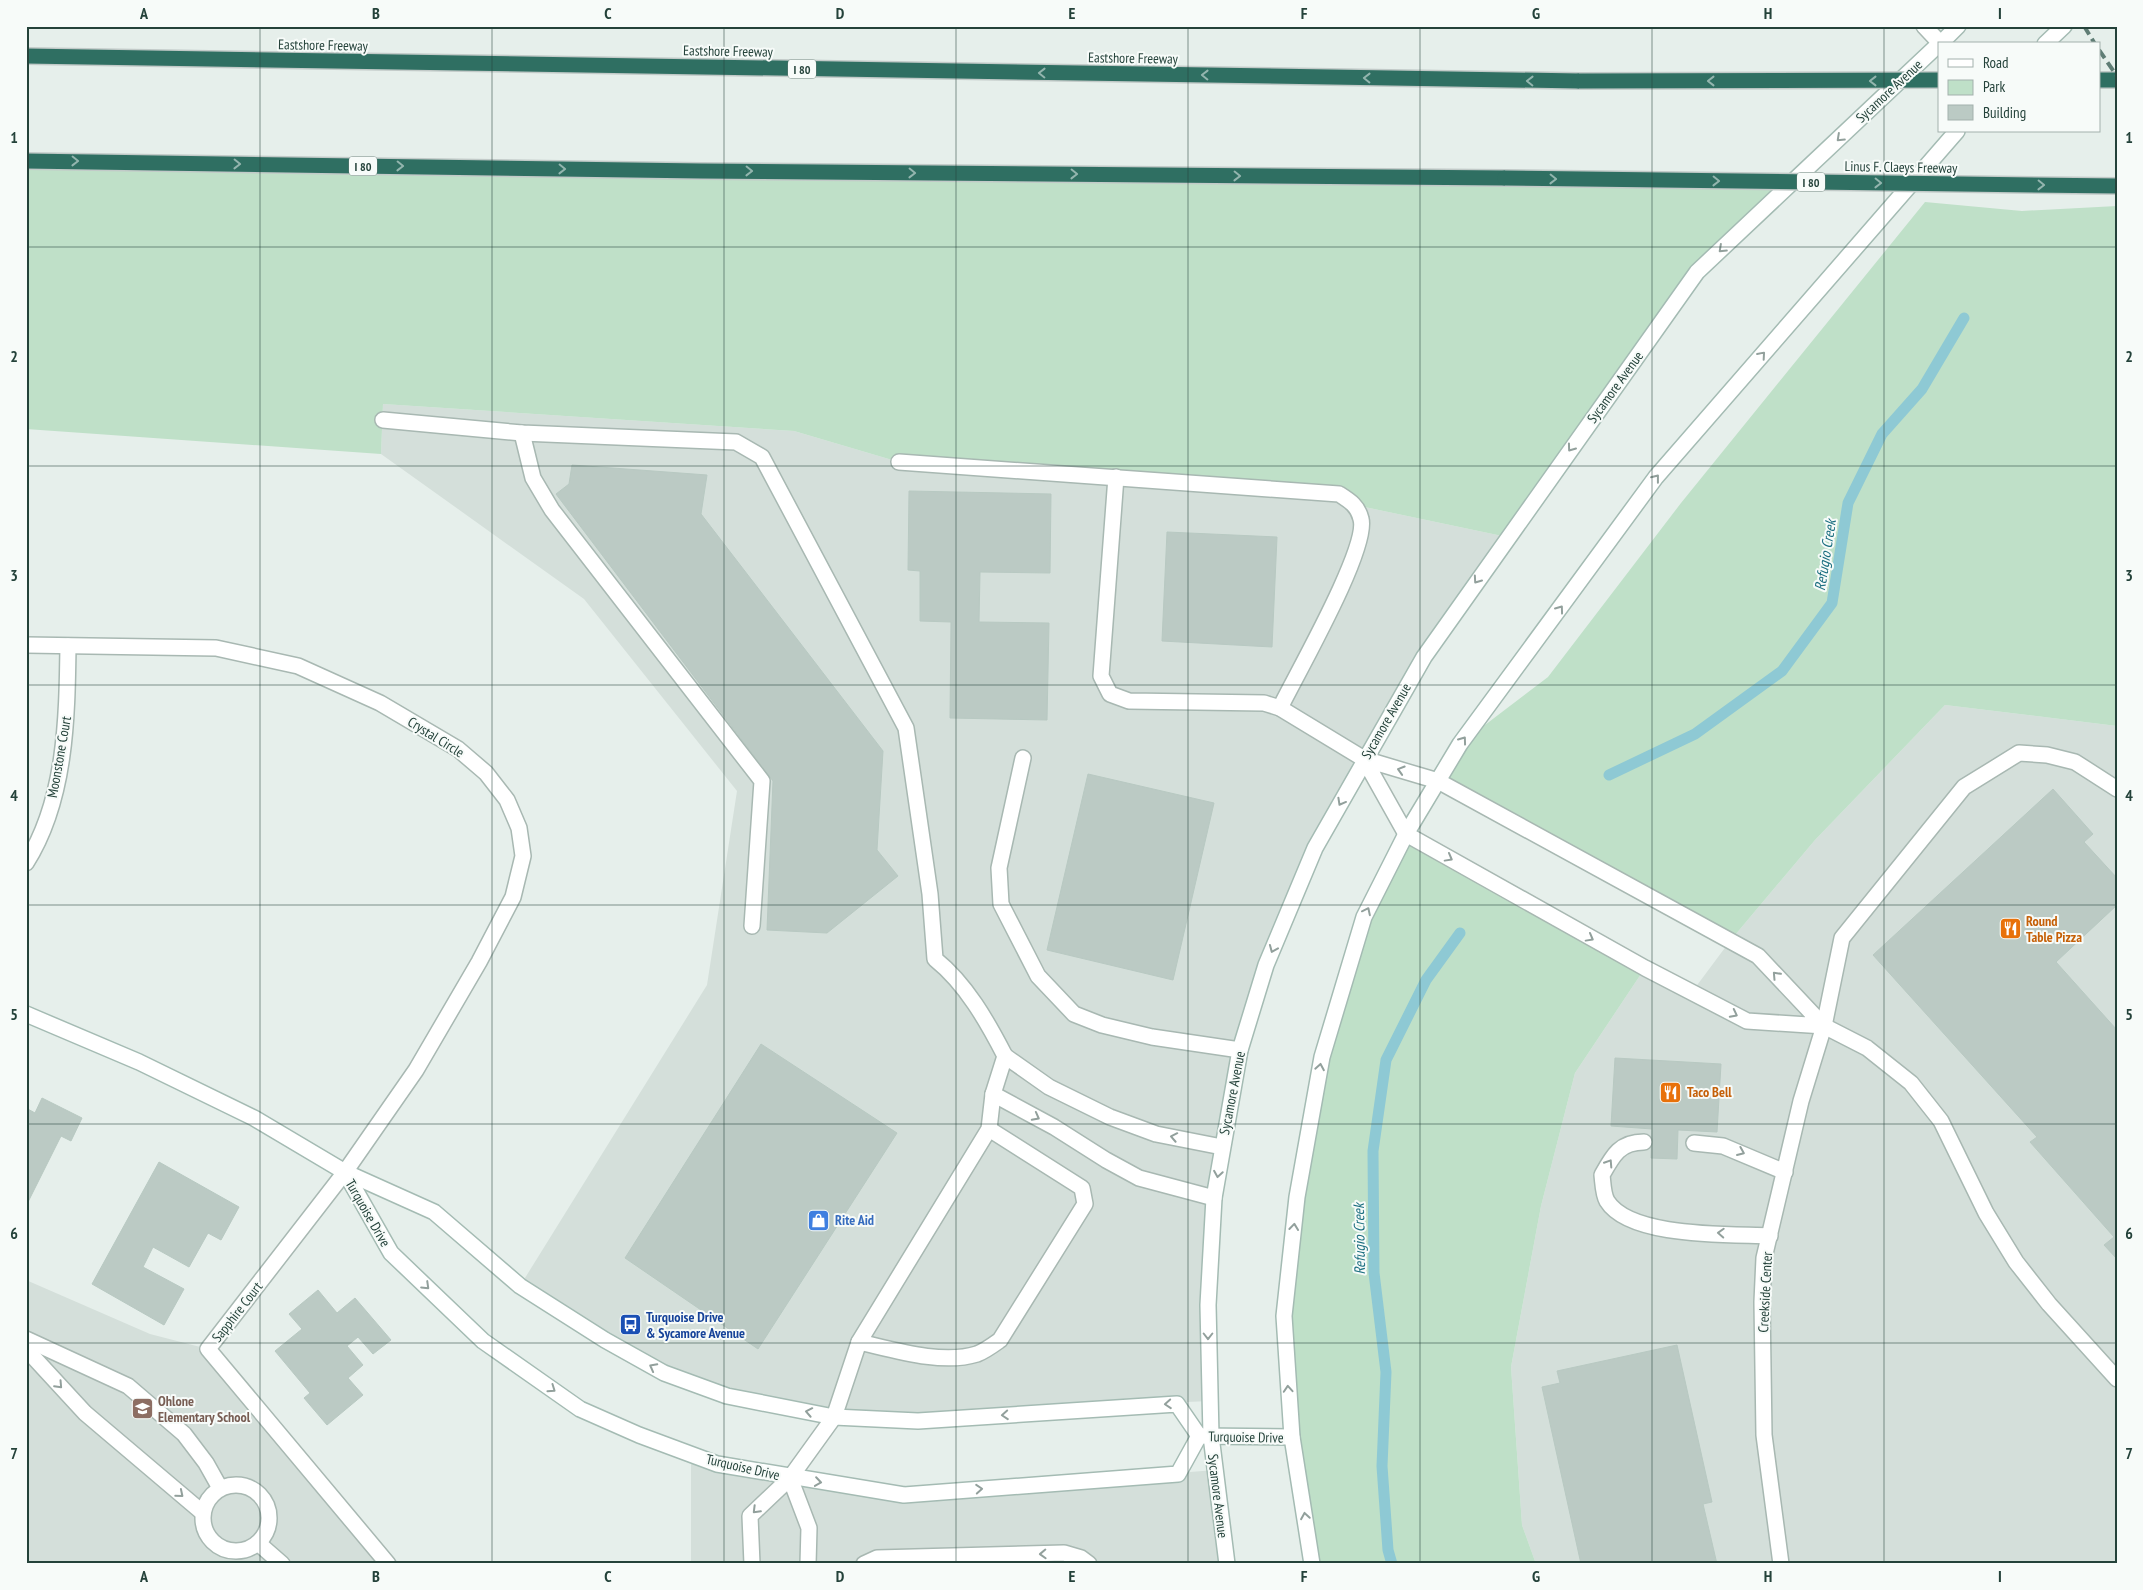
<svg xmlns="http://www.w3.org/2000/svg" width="2143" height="1590" font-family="'PT Sans Narrow',sans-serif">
<rect width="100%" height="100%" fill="#e6efeb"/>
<g fill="#d4dfda">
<path d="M 383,404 L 794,431 L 899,462 L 1339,494 L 1355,505 L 1507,537 L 1364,759 L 1266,965 L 1222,1147 L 1210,1401 L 834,1417 L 664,1373 L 520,1286 L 707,985 L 737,791 L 584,599 L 381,454 Z"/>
<path d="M 1945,705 L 2117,726 L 2117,1564 L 1536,1564 L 1522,1525 L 1511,1367 L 1541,1206 L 1575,1073 L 1645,968 L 1692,992 L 1730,941 L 1815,840 Z"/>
<path d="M 26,1280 L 150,1334 L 208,1349 L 388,1564 L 26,1564 Z"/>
<path d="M 691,1454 L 904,1495 L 1215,1470 L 1227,1564 L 691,1564 Z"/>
</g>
<g fill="#bfe0c8">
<path d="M 26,161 L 1779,182 L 1697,272 L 1507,537 L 1355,505 L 1339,494 L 899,462 L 794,431 L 383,404 L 381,454 L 26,429 Z"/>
<path d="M 1925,202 L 2022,211 L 2117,206 L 2117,726 L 1945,705 L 1815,840 L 1730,941 L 1438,781 L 1460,744 L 1548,677 L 1681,503 Z"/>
<path d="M 1406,834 L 1645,968 L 1575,1073 L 1541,1206 L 1511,1367 L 1522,1525 L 1536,1564 L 1312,1564 L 1284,1316 L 1322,1057 L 1364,917 Z"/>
</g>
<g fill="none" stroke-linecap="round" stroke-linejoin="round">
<g stroke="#8ec9d4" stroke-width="11">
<path d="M 1609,775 L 1695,734 L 1782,671 L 1832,603 L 1848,503 L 1882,434 L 1922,389 L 1964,318"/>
<path d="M 1392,1564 L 1388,1550 L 1382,1466 L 1386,1372 L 1374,1273 L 1373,1151 L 1386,1060 L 1426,980 L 1460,933"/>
</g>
</g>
<g fill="#bbcac4" stroke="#b8c9c2">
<path d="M 572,465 L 707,475 L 701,514 L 883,751 L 877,850 L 898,876 L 827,933 L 767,930 L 773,781 L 556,494 L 569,484 Z"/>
<path d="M 909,491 L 1051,494 L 1050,573 L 980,572 L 979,622 L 1049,623 L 1047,720 L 950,718 L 951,622 L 920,621 L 920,571 L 908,570 Z"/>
<path d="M 1167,532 L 1277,537 L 1272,647 L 1162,641 Z"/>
<path d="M 1088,774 L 1214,803 L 1173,980 L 1047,950 Z"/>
<path d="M 2053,789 L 2093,834 L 2084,842 L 2117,878 L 2117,905 L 2056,962 L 2117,1030 L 2117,1259 L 2104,1245 L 2114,1237 L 2030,1142 L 2037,1137 L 1873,955 Z"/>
<path d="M 761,1044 L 897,1133 L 758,1349 L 625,1258 Z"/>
<path d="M 1615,1058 L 1721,1064 L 1717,1132 L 1678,1130 L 1677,1159 L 1651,1158 L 1652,1129 L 1611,1126 Z"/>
<path d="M 42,1098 L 82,1118 L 71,1141 L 61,1136 L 26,1206 L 26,1108 L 35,1113 Z"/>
<path d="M 159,1162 L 239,1207 L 221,1240 L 208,1233 L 189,1267 L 153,1247 L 143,1267 L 184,1289 L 164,1325 L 92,1284 Z"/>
<path d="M 318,1290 L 337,1313 L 355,1298 L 391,1340 L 373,1354 L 358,1337 L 347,1346 L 363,1365 L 348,1378 L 363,1395 L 327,1425 L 304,1398 L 310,1393 L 275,1351 L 302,1329 L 289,1314 Z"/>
<path d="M 1677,1345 L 1712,1502 L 1703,1504 L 1717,1564 L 1581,1564 L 1542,1387 L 1560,1383 L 1557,1371 Z"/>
</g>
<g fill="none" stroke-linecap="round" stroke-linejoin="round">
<defs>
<g id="lane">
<path d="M 383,420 L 522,433 L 736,442 L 762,457 L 906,728 L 930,894 L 935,959 C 966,984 987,1021 1005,1056 L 993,1094 L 989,1129 L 859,1342 L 834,1417 L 790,1478"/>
<path d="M 522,433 L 533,478 L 552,510 L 762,781 L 752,926"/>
<path d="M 899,462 L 1339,494 C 1350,501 1358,506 1361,519 C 1369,548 1296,675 1280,708"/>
<path d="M 1116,477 L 1101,676 L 1110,694 L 1129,701 L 1264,703 L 1280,708 L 1364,759 L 1438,781 L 1758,956 L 1824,1026 L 1747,1021 L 1645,968 L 1406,834 L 1364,759"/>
<path d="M 1023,758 L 999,868 L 1001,904 L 1038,976 L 1074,1014 L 1102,1025 L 1152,1037 L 1240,1050"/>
<path d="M 1824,1026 L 1867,1048 L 1911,1083 L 1941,1121 L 1986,1213 L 2016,1262 L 2049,1304 L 2117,1379"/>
<path d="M 1005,1056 L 1049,1087 L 1110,1117 L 1156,1134 L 1222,1147"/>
<path d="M 993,1094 L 1054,1127 L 1106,1160 L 1139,1178 L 1214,1198"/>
<path d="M 1644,1142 C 1620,1142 1613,1155 1602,1175 C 1603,1183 1603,1194 1607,1201 C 1630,1238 1730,1234 1770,1236"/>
<path d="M 1694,1143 L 1723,1146 L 1785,1172"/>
<path d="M 26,1339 L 128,1386 L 184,1434 L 206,1463 L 220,1488"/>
<path d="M 859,1342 C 894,1350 942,1365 977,1354 C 985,1351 993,1345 1000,1340 L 1085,1204 L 1082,1188 L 989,1129"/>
<path d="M 26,1349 L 85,1413 L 203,1513"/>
<circle cx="236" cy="1518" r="33"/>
<path d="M 258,1543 L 282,1564"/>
<path d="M 752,1564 L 750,1516 L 790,1478 L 809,1528 L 808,1564"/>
<path d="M 864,1564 L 877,1558 L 1064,1553 L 1081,1558 L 1089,1564"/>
<path d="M 1781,1564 L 1764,1435 L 1762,1302 L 1764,1258 L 1801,1101 L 1824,1026 L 1842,938 L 1964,787 L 2019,753 L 2047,755 L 2075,762 L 2117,789"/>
</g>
<g id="street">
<path d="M 1924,26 L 1941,44"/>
<path d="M 26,645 L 216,648 L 298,666 L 380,703 L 458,749 L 486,773 L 507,800 L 519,828 L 523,856 L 513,897 L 479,962 L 416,1070 L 345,1172 L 208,1349 L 388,1564"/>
<path d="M 26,863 C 66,800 67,718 68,646"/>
</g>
<g id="secondary">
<path d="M 1940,44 L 1958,26"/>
<path d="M 2045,44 L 2064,26"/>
<path d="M 26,1014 L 139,1062 L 254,1118 L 345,1172 L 434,1212 L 520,1286 L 605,1340 L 664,1373 L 727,1396 L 834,1417 L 918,1421 L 1177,1404 L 1199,1436"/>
<path d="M 345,1172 L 391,1253 L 483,1341 L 580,1409 L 639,1435 L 717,1464 L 904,1495 L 1178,1474 L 1199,1436"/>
<path d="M 1201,1436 L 1292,1437"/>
<path d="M 1227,1564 L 1211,1436 L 1208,1305 L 1214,1198 L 1240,1050 L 1266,965 L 1315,848 L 1424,657 L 1697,272 L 1939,44"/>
<path d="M 1312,1564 L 1292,1437 L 1284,1316 L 1297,1197 L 1322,1057 L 1364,917 L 1406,834 L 1460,744 L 1656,477 L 1957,131"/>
</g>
<g id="highway">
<path d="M 26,56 L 1579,81"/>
<path d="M 2099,80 L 2117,80"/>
<path d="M 26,161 L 701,171 L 1505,178"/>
</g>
</defs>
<use href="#lane" stroke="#a8b8b2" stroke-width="18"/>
<use href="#street" stroke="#a8b8b2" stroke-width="18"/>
<use href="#secondary" stroke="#a4bbb3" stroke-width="18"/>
<use href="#highway" stroke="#c2cac8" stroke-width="18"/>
<use href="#lane" stroke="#fff" stroke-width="15"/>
<use href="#street" stroke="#fff" stroke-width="15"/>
<use href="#secondary" stroke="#fff" stroke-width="15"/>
<use href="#highway" stroke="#2f6f62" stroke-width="15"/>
<g stroke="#5f7d75" stroke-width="4" stroke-dasharray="10 5" stroke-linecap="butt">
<path d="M 2084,26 L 2095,44"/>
<path d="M 2099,50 L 2117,76"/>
</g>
<defs>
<g id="highway-bridge">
<path d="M 1579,81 L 1939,80"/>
<path d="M 1505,178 L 2117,186"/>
</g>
</defs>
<use href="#highway-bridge" stroke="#c2cac8" stroke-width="18" stroke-linecap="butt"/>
<use href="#highway-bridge" stroke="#2f6f62" stroke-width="15"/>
</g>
<defs><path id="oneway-chevron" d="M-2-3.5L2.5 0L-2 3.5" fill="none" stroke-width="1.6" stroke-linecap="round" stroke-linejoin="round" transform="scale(1.25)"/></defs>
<g stroke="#93b5ae">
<use href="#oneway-chevron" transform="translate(1042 73) rotate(-179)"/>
<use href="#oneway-chevron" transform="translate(1205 75) rotate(-179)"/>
<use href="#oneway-chevron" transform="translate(1367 78) rotate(-179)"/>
<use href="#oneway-chevron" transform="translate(1530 81) rotate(-179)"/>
<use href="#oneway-chevron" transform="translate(1711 81) rotate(180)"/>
<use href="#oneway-chevron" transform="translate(1873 81) rotate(180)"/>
<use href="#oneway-chevron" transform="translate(75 161) rotate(1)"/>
<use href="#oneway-chevron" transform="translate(237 164) rotate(1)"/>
<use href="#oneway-chevron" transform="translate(400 166) rotate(1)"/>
<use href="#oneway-chevron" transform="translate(562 169) rotate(1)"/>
<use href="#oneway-chevron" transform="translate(749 171) rotate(1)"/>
<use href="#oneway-chevron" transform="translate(912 173) rotate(1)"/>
<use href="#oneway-chevron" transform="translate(1074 174) rotate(1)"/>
<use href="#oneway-chevron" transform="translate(1237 176) rotate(1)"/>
<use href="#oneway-chevron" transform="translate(1553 179) rotate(1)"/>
<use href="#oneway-chevron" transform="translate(1716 181) rotate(1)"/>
<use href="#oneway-chevron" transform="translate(1878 183) rotate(1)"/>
<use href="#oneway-chevron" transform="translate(2041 185) rotate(1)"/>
</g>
<g stroke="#92a09c">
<use href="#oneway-chevron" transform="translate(1840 138) rotate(137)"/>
<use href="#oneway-chevron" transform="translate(1722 249) rotate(137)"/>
<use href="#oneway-chevron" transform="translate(1762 355) rotate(-49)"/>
<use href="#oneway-chevron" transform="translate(1571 448) rotate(126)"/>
<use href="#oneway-chevron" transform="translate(1656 478) rotate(-52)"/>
<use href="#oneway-chevron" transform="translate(1477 580) rotate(125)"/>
<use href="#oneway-chevron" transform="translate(1560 609) rotate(-54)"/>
<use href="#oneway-chevron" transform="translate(1463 740) rotate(-54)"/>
<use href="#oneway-chevron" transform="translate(1401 770) rotate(-163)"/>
<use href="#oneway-chevron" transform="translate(1341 802) rotate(119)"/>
<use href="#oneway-chevron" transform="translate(1449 858) rotate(29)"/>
<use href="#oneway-chevron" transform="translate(1367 911) rotate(-64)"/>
<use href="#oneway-chevron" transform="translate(1590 938) rotate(29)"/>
<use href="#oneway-chevron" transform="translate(1273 949) rotate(113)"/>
<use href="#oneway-chevron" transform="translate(1776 975) rotate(-133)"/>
<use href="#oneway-chevron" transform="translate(1734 1014) rotate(27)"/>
<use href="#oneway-chevron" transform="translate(1320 1067) rotate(-80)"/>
<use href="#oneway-chevron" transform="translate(1036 1117) rotate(28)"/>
<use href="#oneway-chevron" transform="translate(1174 1137) rotate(-169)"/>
<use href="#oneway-chevron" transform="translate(1741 1152) rotate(23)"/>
<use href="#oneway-chevron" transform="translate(1609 1163) rotate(-57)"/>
<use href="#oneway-chevron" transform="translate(1218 1174) rotate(99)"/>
<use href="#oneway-chevron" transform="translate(1294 1227) rotate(-84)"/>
<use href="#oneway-chevron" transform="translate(1721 1233) rotate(-177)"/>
<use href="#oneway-chevron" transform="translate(426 1286) rotate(44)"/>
<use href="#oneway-chevron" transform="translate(1208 1336) rotate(90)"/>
<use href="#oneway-chevron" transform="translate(653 1367) rotate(-152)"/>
<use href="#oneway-chevron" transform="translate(59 1385) rotate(47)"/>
<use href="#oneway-chevron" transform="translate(552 1389) rotate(35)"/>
<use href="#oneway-chevron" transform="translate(1288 1389) rotate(-94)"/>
<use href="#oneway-chevron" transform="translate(1168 1404) rotate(176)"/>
<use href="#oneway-chevron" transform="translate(809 1412) rotate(-169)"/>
<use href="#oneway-chevron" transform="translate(1005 1415) rotate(176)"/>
<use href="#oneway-chevron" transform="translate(818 1482) rotate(8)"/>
<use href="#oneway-chevron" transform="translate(979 1489) rotate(-4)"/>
<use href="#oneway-chevron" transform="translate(180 1494) rotate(40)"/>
<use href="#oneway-chevron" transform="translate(756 1510) rotate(135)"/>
<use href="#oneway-chevron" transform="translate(1305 1516) rotate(-99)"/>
<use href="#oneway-chevron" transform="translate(1043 1554) rotate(178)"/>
</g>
<path fill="none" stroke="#24423a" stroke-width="1" stroke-opacity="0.55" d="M 260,26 L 260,1564M 492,26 L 492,1564M 724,26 L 724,1564M 956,26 L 956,1564M 1188,26 L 1188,1564M 1420,26 L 1420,1564M 1652,26 L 1652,1564M 1884,26 L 1884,1564M 26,247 L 2117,247M 26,466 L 2117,466M 26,685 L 2117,685M 26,905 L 2117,905M 26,1124 L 2117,1124M 26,1343 L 2117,1343"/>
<defs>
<symbol id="restaurant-square" viewBox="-11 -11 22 22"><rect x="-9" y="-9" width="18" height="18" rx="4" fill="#e8710a" stroke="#f7fbf9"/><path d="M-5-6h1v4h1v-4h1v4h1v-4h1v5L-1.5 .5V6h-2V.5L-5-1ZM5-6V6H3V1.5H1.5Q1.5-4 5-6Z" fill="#fff"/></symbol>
<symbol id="shop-square" viewBox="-11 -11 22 22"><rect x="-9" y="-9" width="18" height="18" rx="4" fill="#3f7fe0" stroke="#f7fbf9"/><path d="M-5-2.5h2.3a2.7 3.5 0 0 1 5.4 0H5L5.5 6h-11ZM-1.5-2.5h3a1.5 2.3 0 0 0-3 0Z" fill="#fff"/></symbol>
<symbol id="bus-square" viewBox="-11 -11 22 22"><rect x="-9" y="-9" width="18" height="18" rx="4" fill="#1a4fb4" stroke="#f7fbf9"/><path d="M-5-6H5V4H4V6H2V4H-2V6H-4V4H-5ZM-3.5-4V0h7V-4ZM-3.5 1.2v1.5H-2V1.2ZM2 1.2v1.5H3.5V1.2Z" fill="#fff"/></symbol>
<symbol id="school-square" viewBox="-11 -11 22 22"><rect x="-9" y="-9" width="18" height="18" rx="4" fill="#8d6e63" stroke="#f7fbf9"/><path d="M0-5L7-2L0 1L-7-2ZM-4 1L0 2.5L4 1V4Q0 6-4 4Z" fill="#fff"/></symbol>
</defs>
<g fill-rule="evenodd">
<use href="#restaurant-square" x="1998" y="916" width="25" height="25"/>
<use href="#restaurant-square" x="1658" y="1080" width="25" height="25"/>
<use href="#shop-square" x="806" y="1208" width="25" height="25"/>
<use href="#bus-square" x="618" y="1312" width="25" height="25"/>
<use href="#school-square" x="130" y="1396" width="25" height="25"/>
</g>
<g text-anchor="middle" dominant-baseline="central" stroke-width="4" stroke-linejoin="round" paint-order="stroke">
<g fill="#f7fbf9" stroke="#637a73" stroke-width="1">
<rect x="788" y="59.5" width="28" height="19" rx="4"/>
<rect x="349" y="156.5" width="28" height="19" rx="4"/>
<rect x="1797" y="172.5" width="28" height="19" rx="4"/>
</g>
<g font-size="12" font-weight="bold" fill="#24423a">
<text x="802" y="69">I 80</text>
<text x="363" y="166">I 80</text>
<text x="1811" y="182">I 80</text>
</g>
<g font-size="14" fill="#24423a" stroke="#f7fbf9">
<text transform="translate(323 45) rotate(1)">Eastshore Freeway</text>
<text transform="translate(728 51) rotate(1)">Eastshore Freeway</text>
<text transform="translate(1133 58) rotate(1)">Eastshore Freeway</text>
<text transform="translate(1889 91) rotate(-43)">Sycamore Avenue</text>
<text transform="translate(1901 167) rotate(1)">Linus F. Claeys Freeway</text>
<text transform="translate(1615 387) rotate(-54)">Sycamore Avenue</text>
<text transform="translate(1386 721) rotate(-60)">Sycamore Avenue</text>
<text transform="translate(436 737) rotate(32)">Crystal Circle</text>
<text transform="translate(59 757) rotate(-80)">Moonstone Court</text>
<text transform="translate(1232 1093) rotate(-79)">Sycamore Avenue</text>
<text transform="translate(368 1213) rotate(60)">Turquoise Drive</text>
<text transform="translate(1765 1292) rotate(-87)">Creekside Center</text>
<text transform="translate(237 1312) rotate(-52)">Sapphire Court</text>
<text transform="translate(1246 1437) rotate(1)">Turquoise Drive</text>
<text transform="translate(743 1467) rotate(13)">Turquoise Drive</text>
<text transform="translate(1218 1496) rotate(83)">Sycamore Avenue</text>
</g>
<g font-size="14" font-weight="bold" fill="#c56008" stroke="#f7fbf9" text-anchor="start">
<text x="2026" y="921">Round<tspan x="2026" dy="16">Table Pizza</tspan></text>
<text x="1687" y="1092">Taco Bell</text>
</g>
<g font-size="14" font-weight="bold" fill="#366cbe" stroke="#f7fbf9" text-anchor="start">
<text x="835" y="1220">Rite Aid</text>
</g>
<g font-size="14" font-weight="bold" fill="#164399" stroke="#f7fbf9" text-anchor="start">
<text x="646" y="1317">Turquoise Drive<tspan x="646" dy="16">&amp; Sycamore Avenue</tspan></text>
</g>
<g font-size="14" font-weight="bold" fill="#785e54" stroke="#f7fbf9" text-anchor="start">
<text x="158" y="1401">Ohlone<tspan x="158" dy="16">Elementary School</tspan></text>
</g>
<g font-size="15" font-style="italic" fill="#1c6f80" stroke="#f7fbf9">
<text transform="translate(1825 555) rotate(-81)">Refugio Creek</text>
<text transform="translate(1359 1239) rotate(-91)">Refugio Creek</text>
</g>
</g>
<rect width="2143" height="1590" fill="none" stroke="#f7fbf9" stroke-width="55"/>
<rect x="1938" y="42" width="162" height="90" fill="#f7fbf9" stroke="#a3b1ad"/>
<rect x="1948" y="59" width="25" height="8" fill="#ffffff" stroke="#a3b1ad"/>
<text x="1983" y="68" font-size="15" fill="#24423a">Road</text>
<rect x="1948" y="80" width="25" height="15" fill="#bfe0c8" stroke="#a3b1ad"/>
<text x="1983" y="92" font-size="15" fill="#24423a">Park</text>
<rect x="1948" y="105" width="25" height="15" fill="#bbcac4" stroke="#a3b1ad"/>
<text x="1983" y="118" font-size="15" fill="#24423a">Building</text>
<rect x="28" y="28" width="2088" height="1534" fill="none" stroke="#24423a" stroke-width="2"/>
<g font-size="16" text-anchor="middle" font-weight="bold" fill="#24423a">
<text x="144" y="19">A</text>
<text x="376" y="19">B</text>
<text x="608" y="19">C</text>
<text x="840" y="19">D</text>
<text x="1072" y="19">E</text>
<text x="1304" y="19">F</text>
<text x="1536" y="19">G</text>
<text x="1768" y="19">H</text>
<text x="2000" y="19">I</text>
<text x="14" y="143">1</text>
<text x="2129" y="143">1</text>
<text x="14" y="362">2</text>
<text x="2129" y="362">2</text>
<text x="14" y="581">3</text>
<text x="2129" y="581">3</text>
<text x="14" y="801">4</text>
<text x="2129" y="801">4</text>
<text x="14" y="1020">5</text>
<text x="2129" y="1020">5</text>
<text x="14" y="1239">6</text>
<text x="2129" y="1239">6</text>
<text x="14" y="1459">7</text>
<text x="2129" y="1459">7</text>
<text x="144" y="1582">A</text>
<text x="376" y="1582">B</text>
<text x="608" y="1582">C</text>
<text x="840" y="1582">D</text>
<text x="1072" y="1582">E</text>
<text x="1304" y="1582">F</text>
<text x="1536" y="1582">G</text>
<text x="1768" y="1582">H</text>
<text x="2000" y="1582">I</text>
</g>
</svg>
